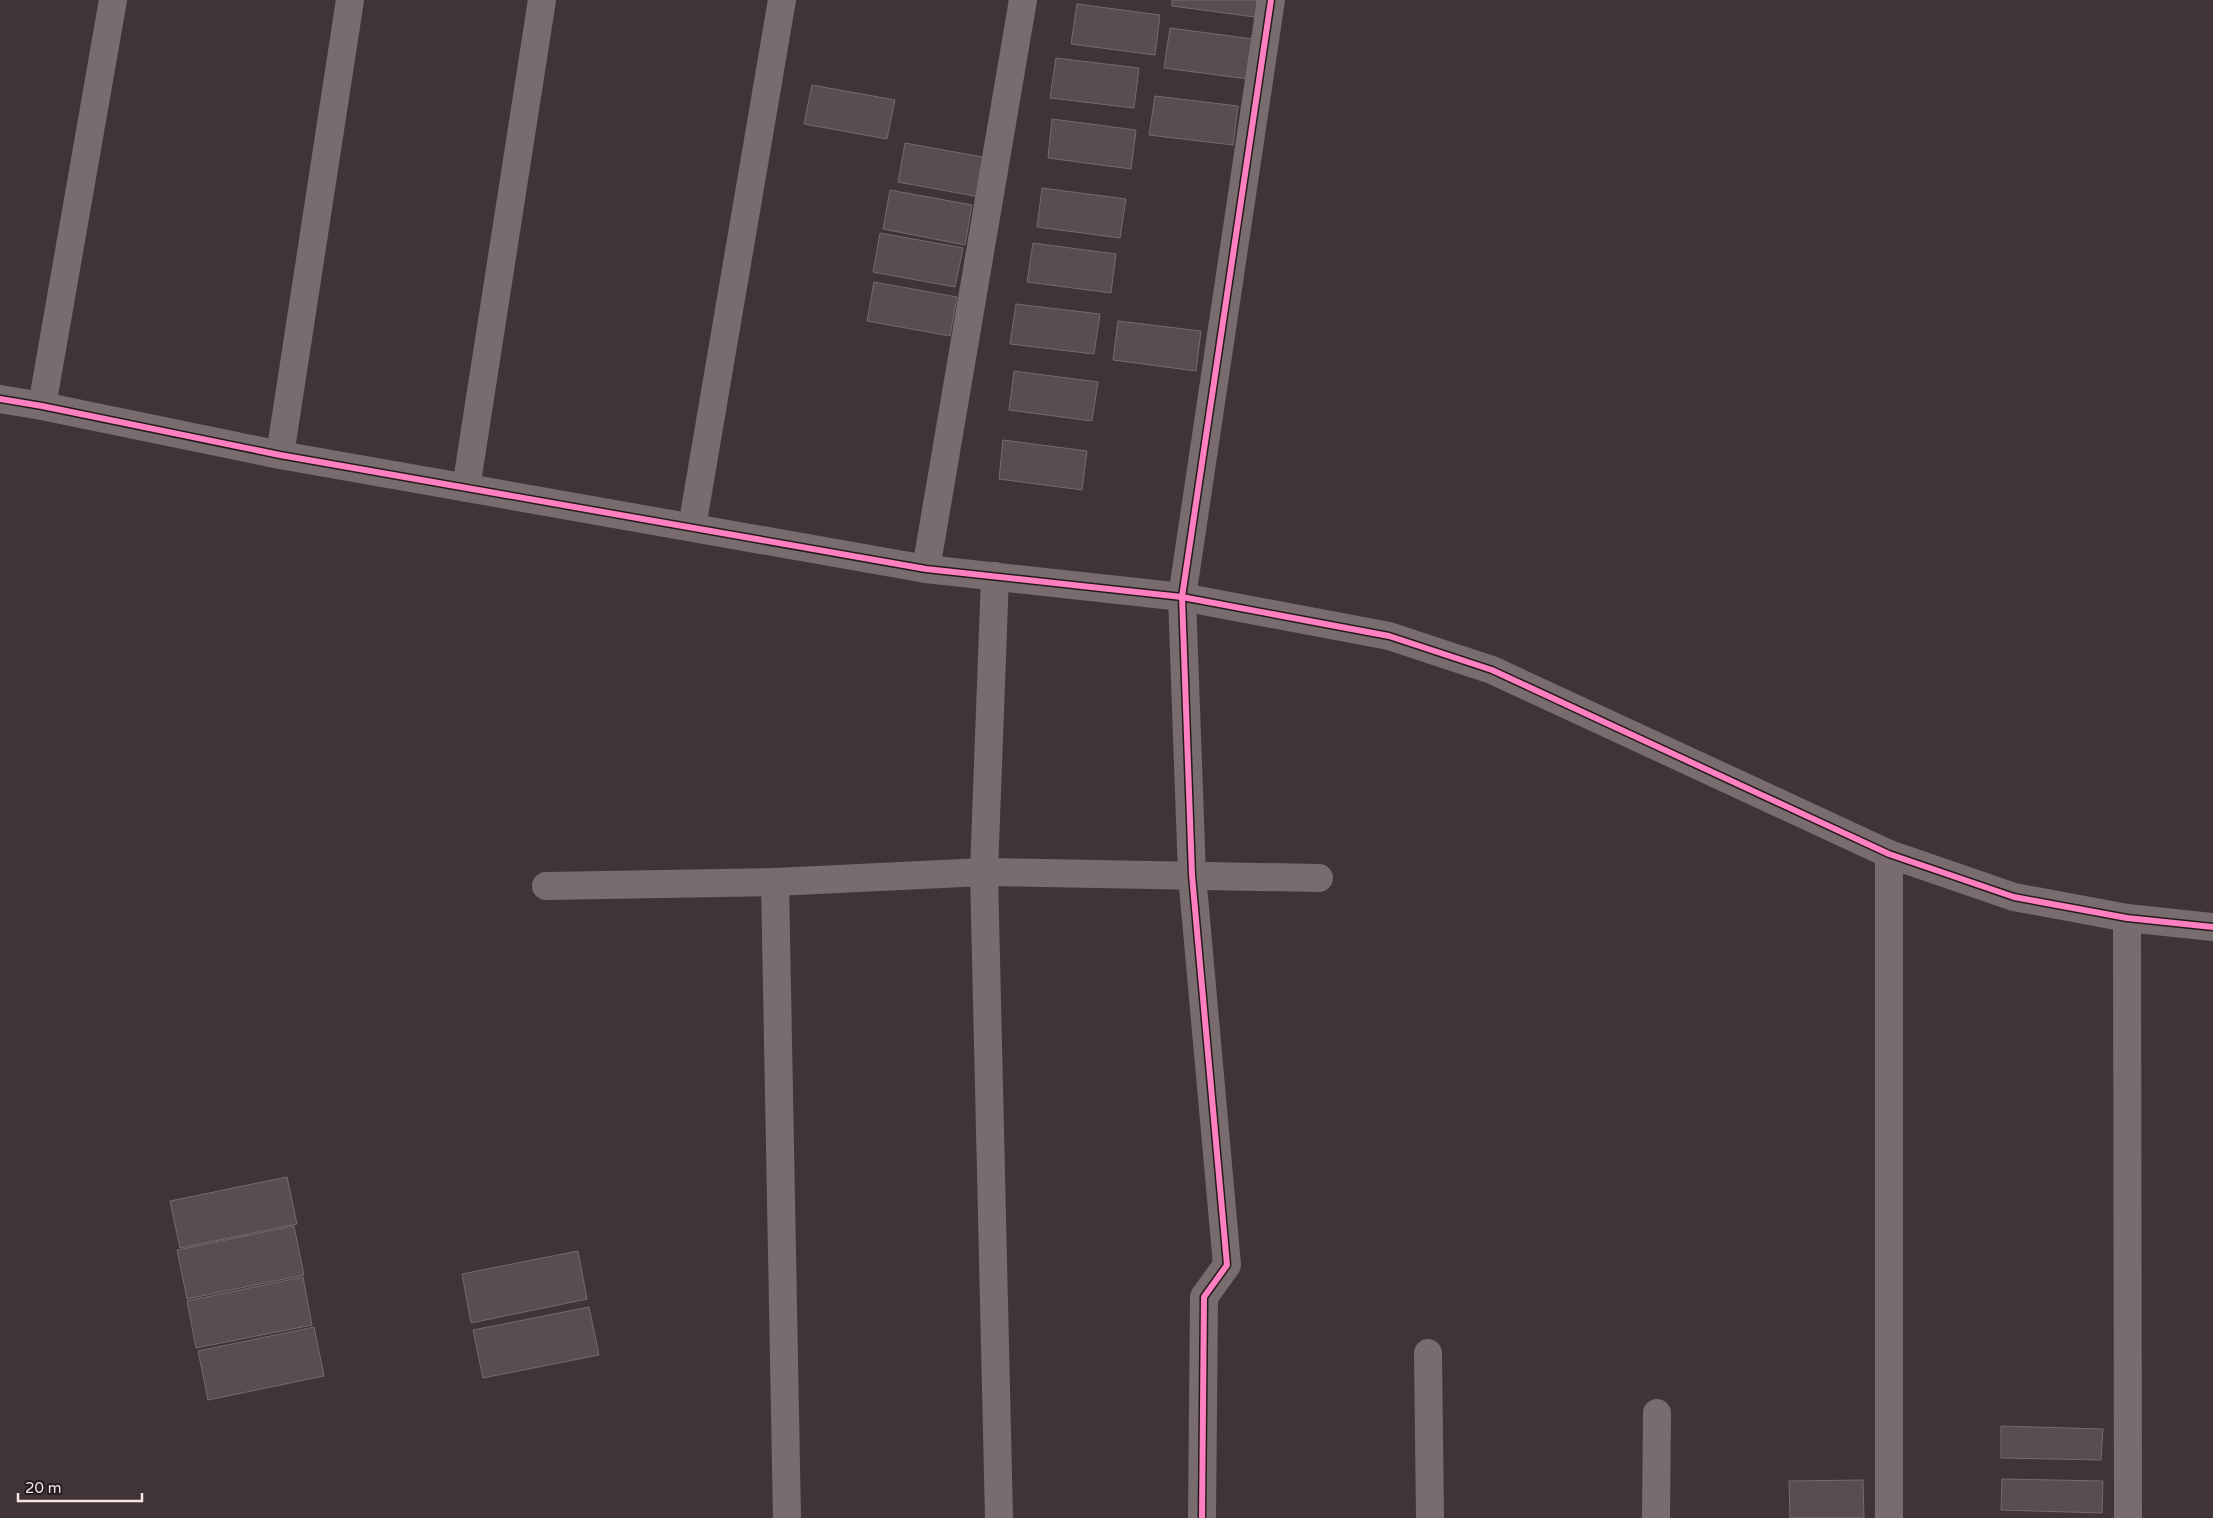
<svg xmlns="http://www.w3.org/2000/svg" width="2213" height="1518" font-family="'Varela Round',sans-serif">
<rect width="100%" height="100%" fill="#413436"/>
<g fill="#584e4f" stroke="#766a6c">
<path d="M 1172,0 L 1257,0 L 1255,17 L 1172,6 Z"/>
<path d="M 1077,4 L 1160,15 L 1155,55 L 1071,44 Z"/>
<path d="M 1170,28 L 1253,39 L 1248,79 L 1164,68 Z"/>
<path d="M 1056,58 L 1139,68 L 1134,108 L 1050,98 Z"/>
<path d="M 812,85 L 895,100 L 887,139 L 804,124 Z"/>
<path d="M 1155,96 L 1238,106 L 1233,145 L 1149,135 Z"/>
<path d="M 1052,119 L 1136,130 L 1131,169 L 1048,158 Z"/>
<path d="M 905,143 L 988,158 L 980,197 L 898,182 Z"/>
<path d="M 1042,188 L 1126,199 L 1120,238 L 1037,227 Z"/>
<path d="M 890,190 L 972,205 L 965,245 L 883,229 Z"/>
<path d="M 880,233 L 963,248 L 955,287 L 873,272 Z"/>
<path d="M 1033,243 L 1116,254 L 1111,293 L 1027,282 Z"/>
<path d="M 874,282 L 957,297 L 950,336 L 867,321 Z"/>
<path d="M 1016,304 L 1100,314 L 1094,354 L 1010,344 Z"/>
<path d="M 1118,321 L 1201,331 L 1196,371 L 1113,360 Z"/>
<path d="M 1014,371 L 1098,382 L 1092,421 L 1009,410 Z"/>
<path d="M 1003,440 L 1087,451 L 1082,490 L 999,479 Z"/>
<path d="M 287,1177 L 297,1224 L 180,1248 L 170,1201 Z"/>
<path d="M 294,1226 L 304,1275 L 187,1299 L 177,1250 Z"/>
<path d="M 578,1251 L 587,1299 L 471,1323 L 462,1274 Z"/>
<path d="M 303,1277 L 312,1325 L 196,1348 L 187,1301 Z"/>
<path d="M 589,1307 L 599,1355 L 483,1378 L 473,1330 Z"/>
<path d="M 314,1327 L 324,1376 L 208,1400 L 198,1351 Z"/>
<path d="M 2001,1426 L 2103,1429 L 2101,1460 L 2001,1458 Z"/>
<path d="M 2002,1479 L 2103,1481 L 2102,1513 L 2001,1510 Z"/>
<path d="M 1863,1480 L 1864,1518 L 1790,1518 L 1789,1481 Z"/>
</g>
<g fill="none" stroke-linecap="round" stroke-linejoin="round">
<g stroke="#786c6e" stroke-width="28">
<path d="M 0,399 L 42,406 L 280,455 L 926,569 L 1182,597 L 1389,636 L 1492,670 L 1889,854 L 2014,897 L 2127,918 L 2213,927"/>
<path d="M 42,406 L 113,0"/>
<path d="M 280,455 L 350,0"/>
<path d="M 466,488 L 542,0"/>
<path d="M 692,527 L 782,0"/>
<path d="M 926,569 L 1023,0"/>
<path d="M 995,576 L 984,872 L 999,1518"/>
<path d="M 775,882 L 787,1518"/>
<path d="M 546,886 L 775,882 L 984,872 L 1319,878"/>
<path d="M 2127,918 L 2128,1518"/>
<path d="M 1428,1353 L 1430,1518"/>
<path d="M 1202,1518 L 1204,1297 L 1227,1265 L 1192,875 L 1182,597 L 1271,0"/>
<path d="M 1656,1518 L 1657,1413"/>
<path d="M 1889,1518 L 1889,854"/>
</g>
<defs>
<g id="cycleway">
<path d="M 0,399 L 42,406 L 280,455 L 926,569 L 1182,597 L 1389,636 L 1492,670 L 1889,854 L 2014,897 L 2127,918 L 2213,927"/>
<path d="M 1202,1518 L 1204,1297 L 1227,1265 L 1192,875 L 1182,597 L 1271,0"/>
</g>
</defs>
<use href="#cycleway" stroke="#251a1c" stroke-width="9"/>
<use href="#cycleway" stroke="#ff80c0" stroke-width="6"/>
</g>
<path d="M18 1493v8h124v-8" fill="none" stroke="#f5e6e7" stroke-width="2.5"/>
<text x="25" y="1493" font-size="15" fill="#f5e6e7" stroke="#251a1c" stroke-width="4" paint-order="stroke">20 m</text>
</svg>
